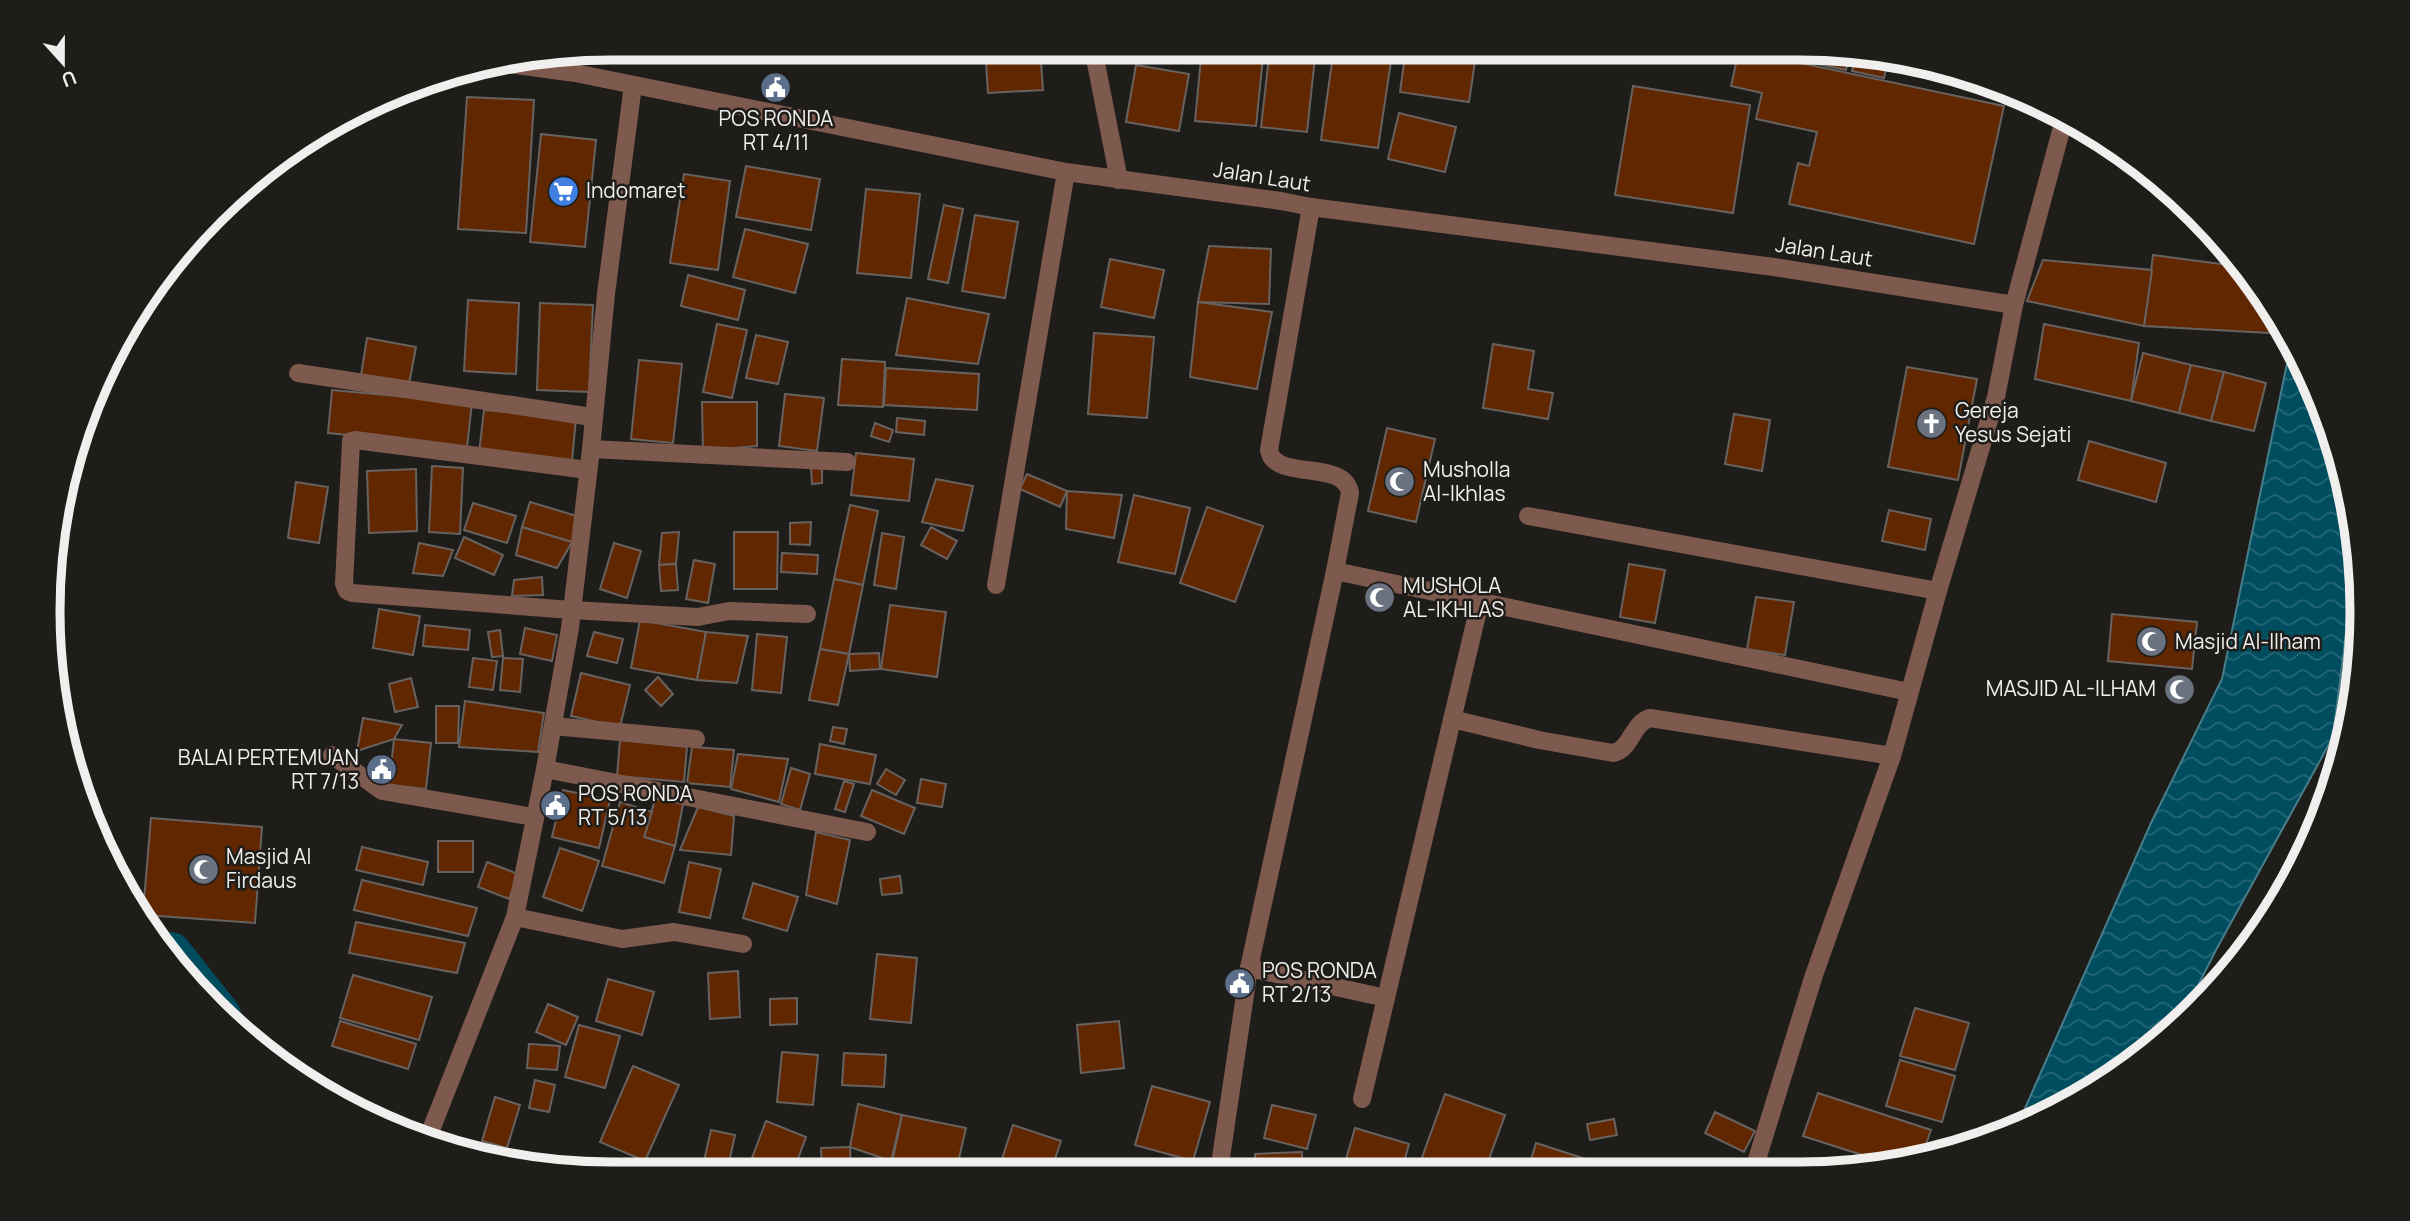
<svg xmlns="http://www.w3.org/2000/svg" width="2410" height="1221" font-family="Manrope,sans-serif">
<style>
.water{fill:url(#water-waves);stroke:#487e8a;stroke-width:2}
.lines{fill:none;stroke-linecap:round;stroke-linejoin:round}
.canal{stroke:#004d5f;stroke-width:40}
.building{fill:#612701;stroke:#676260;stroke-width:2}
.minor{stroke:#7e594d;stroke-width:18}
.labels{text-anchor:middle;stroke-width:5;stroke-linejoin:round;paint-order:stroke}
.poi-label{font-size:21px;fill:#f1efed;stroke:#1f1d1a;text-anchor:start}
.street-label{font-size:21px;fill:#f1efed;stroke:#1f1d1a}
.rim{fill:none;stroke:#f1efed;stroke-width:9}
</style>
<defs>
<pattern id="water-waves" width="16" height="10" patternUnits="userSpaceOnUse" patternTransform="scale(1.75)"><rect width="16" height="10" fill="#004d5f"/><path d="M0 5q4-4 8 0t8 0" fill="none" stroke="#266776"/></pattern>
</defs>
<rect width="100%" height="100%" fill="#1f1d1a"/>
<!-- water -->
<polygon class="water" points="2292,339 2333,429 2358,537 2333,737 2216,950 2179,1023 2142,1058 2015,1131 2151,823 2222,679"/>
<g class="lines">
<!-- canal -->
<polyline class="canal" points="171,952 221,1015"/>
</g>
<!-- building -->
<g class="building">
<polygon points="985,48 1040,48 1043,90 988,93"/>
<polygon points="1202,48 1264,48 1256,126 1195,121"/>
<polygon points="1270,48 1316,48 1307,132 1261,127"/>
<polygon points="1334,48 1393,48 1378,148 1321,140"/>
<polygon points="1406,48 1477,48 1469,102 1400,92"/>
<polygon points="1781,48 1836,48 1850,51 1846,70 1780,56"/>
<polygon points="1739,50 2004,106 1974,244 1789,204 1798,163 1809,166 1817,132 1756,119 1762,93 1731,86"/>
<polygon points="1857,52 1889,57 1884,78 1852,71"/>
<polygon points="1136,65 1189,74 1179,131 1126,122"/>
<polygon points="1633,86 1750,105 1733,213 1615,195"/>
<polygon points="467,97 534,100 526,233 458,229"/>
<polygon points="1399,113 1456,127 1445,172 1388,159"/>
<polygon points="541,134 596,140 585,247 530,242"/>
<polygon points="746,166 820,179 811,230 736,217"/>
<polygon points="684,174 730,181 718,270 670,263"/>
<polygon points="866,189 920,194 911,278 857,273"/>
<polygon points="944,205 963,209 948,283 928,279"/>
<polygon points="975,215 1018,222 1005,298 962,291"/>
<polygon points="745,229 808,244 795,293 733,277"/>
<polygon points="1209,246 1271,249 1269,304 1198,302"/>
<polygon points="2153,255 2243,267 2273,308 2269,333 2144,326"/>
<polygon points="1110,259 1164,270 1154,318 1101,307"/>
<polygon points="2043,260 2152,270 2144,326 2027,301"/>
<polygon points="688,275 745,290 738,320 681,306"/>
<polygon points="907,298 989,314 978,364 896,355"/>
<polygon points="468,300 519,303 516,374 464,371"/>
<polygon points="1198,302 1272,312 1257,389 1190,377"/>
<polygon points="540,303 593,305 589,392 537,390"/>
<polygon points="717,324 747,330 732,398 703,392"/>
<polygon points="2044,324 2139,343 2131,401 2035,379"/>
<polygon points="1094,333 1154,337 1147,418 1088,414"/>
<polygon points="756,335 788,342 778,384 746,378"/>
<polygon points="367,338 416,347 409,384 361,375"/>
<polygon points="1493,344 1534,351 1528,389 1553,393 1548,419 1483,408"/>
<polygon points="2143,353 2191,365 2179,413 2131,401"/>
<polygon points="842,359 885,362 883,407 838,405"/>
<polygon points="639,360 682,364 673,443 631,439"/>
<polygon points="2191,365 2224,372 2211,421 2179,413"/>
<polygon points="1907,367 1977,379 1958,480 1888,467"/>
<polygon points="886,368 979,374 977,410 884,405"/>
<polygon points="2224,372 2266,383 2254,431 2211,421"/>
<polygon points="332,390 472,403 467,447 328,433"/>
<polygon points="785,394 824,398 817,451 779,446"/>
<polygon points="702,402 757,402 757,446 703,451"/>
<polygon points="484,410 576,418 572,461 479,453"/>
<polygon points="1734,414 1770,420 1762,471 1725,464"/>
<polygon points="897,418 925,421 924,435 896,432"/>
<polygon points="875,423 893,430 889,442 871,436"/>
<polygon points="1387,428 1435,439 1416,522 1368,511"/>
<polygon points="2089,441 2166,463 2156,502 2078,480"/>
<polygon points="856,453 914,459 909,501 851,495"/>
<polygon points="432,466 463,468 460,534 429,532"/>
<polygon points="822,466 822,483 812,484 811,467"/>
<polygon points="416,469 417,531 369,533 367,471"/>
<polygon points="1027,474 1067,491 1060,507 1020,489"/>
<polygon points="936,479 973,486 963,531 922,522"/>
<polygon points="296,482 328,487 319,543 288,538"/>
<polygon points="1067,491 1122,495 1114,538 1066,529"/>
<polygon points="1134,495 1190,508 1175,574 1118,562"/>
<polygon points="530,502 580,517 572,542 522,527"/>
<polygon points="473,503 516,516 507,543 464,530"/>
<polygon points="850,505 878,511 863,585 834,579"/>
<polygon points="1207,507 1263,526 1235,602 1180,583"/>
<polygon points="1889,510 1931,519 1925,550 1882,541"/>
<polygon points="811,522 810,545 790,544 790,523"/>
<polygon points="522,527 572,542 557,568 516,555"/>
<polygon points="931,527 957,541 947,559 921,545"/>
<polygon points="679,532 676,564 659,565 662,533"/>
<polygon points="734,532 778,532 777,589 734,589"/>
<polygon points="882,533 904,537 896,589 874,585"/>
<polygon points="464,537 503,555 494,575 455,558"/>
<polygon points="419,543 453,550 443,576 413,573"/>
<polygon points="614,543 641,551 627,598 600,589"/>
<polygon points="782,553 818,555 817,574 781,572"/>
<polygon points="694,560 715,564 708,603 686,599"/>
<polygon points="676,564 678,590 661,591 659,565"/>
<polygon points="1629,564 1665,570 1655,623 1620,617"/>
<polygon points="542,577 543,595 512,596 514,580"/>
<polygon points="834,579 863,585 849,654 820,649"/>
<polygon points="1756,597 1794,602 1785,655 1747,649"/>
<polygon points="890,605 946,612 937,677 881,669"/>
<polygon points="379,609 420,616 413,655 373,648"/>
<polygon points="2112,614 2197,622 2192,669 2108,661"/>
<polygon points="640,620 706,632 697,680 631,668"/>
<polygon points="425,625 470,630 468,650 423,646"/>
<polygon points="525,628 557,635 552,661 520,654"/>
<polygon points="500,630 503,656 492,657 488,632"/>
<polygon points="594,632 623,639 617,663 587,656"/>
<polygon points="706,632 748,636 737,683 697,680"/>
<polygon points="757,634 787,637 781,693 752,690"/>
<polygon points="820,649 849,654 838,705 809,700"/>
<polygon points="879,653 880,669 850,671 849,654"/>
<polygon points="473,658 497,661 493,690 469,687"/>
<polygon points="503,658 523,659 520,692 500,690"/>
<polygon points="581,673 630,685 620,727 571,716"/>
<polygon points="658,677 673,694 661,706 645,690"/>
<polygon points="411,678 418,707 395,712 389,684"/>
<polygon points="465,701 544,713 538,752 459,747"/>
<polygon points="436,706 459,706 458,743 436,743"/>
<polygon points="363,718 402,725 394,739 357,751"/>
<polygon points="833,727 847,729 844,744 830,741"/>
<polygon points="394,739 431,743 426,789 389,785"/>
<polygon points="620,740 687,747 684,782 617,776"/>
<polygon points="820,744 876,755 870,784 815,774"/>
<polygon points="692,747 734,750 730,787 687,783"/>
<polygon points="738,754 788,759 779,802 731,789"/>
<polygon points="791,768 810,774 800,810 781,804"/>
<polygon points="886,769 905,780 896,795 877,784"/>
<polygon points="921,779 946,784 942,807 917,803"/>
<polygon points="844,781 854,784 845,812 835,809"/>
<polygon points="563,790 610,800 599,848 552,837"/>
<polygon points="872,790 915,808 904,834 861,816"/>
<polygon points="657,793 684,799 675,846 644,837"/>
<polygon points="620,802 652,812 644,837 675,846 664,883 602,866"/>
<polygon points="698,807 734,816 731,855 680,850"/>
<polygon points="151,818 262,827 255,923 145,915 143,912"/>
<polygon points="816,832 850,840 837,904 806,895"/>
<rect x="438" y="841" width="35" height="31"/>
<polygon points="362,847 428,862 423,885 356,870"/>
<polygon points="560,848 599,861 582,911 543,897"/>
<polygon points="487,862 518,874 509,899 478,887"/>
<polygon points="689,862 721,869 710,918 679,912"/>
<polygon points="900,876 902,893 882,895 880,879"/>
<polygon points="362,880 477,908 468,936 354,910"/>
<polygon points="753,883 798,897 787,931 743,918"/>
<polygon points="356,922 465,943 457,973 349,953"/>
<polygon points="877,954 917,958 911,1023 870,1019"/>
<polygon points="738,971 740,1017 710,1019 708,973"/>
<polygon points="353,975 432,997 419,1040 340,1018"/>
<polygon points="608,979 654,992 642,1035 596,1021"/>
<polygon points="797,998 797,1024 770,1025 770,999"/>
<polygon points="548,1004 578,1017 566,1045 536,1032"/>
<polygon points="1915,1008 1969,1023 1955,1070 1900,1056"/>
<polygon points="340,1021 416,1044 408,1069 332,1046"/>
<polygon points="1119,1021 1124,1068 1081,1073 1077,1025"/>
<polygon points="579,1025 620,1036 605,1088 565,1077"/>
<polygon points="529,1044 560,1046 557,1070 527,1068"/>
<polygon points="782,1052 818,1055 813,1105 777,1102"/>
<polygon points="844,1053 886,1055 884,1087 842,1085"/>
<polygon points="1900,1060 1955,1076 1942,1122 1886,1106"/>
<polygon points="633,1066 679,1085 645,1161 600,1142"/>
<polygon points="535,1080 555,1085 549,1112 529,1108"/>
<polygon points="1152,1086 1210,1102 1193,1161 1135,1145"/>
<polygon points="1818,1093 1931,1130 1922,1156 1890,1164 1803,1136"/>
<polygon points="1445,1094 1505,1115 1485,1170 1440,1170 1420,1163"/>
<polygon points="495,1097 520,1105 507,1148 482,1141"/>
<polygon points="858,1104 902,1115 891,1161 850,1147"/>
<polygon points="1272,1105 1316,1115 1307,1149 1264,1138"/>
<polygon points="1715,1112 1755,1131 1744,1152 1705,1133"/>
<polygon points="902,1115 966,1128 956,1171 890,1172"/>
<polygon points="1614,1119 1617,1135 1590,1140 1587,1124"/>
<polygon points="766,1121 806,1137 793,1172 747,1171"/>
<polygon points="1013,1125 1061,1141 1051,1171 998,1171"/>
<polygon points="1355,1128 1409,1144 1402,1170 1385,1170 1346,1159"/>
<polygon points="711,1130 735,1135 728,1167 704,1161"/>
<polygon points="1536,1143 1620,1170 1528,1170"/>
<polygon points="850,1147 851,1172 822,1172 821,1148"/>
<polygon points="1302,1152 1302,1170 1255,1171 1255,1154"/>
<polygon points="1812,1159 1850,1169 1809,1169"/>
</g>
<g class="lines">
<!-- minor -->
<g class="minor">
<polyline points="1093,48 1119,180"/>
<polyline points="509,64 575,73 1066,172 1281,201 1311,207 1774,267 2014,305"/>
<polyline points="298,373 592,417"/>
<polyline points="591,449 847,462"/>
<polyline points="588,470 355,440 351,441 344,584 347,591 352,593 571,610 698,617 729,611 807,614"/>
<polyline points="1528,516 1938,591"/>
<polyline points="1335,571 1909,692"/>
<polyline points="996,585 1066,172"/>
<path d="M 1452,719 L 1539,740 L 1613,753 C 1631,750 1632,723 1650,718 L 1892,756"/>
<polyline points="553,726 696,739"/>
<polyline points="332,755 382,791 534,817"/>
<polyline points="545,769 867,832"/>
<polyline points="515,917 622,939 674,932 743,944"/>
<polyline points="1249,968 1386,998"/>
<polyline points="1362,1099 1480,602"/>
<polyline points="427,1140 515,917 545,769 570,628 591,449 606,294 633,85"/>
<polyline points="456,1151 486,1158"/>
<polyline points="490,1159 604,1172"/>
<polyline points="1754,1169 1814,975 1892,756 1938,591 1996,397 2014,305 2065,116"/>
<path d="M 1219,1171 L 1249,968 L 1335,571 L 1350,493 C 1345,458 1274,482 1269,450 L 1311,207"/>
</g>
</g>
<!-- icons -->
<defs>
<symbol id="civic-disc" viewBox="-11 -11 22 22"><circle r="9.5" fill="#5c6f8a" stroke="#1f1d1a"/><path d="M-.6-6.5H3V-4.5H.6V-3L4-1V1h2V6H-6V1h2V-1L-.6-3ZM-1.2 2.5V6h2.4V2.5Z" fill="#fff"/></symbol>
<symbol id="supermarket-disc" viewBox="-11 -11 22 22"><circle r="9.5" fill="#3f7fe0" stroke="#1f1d1a"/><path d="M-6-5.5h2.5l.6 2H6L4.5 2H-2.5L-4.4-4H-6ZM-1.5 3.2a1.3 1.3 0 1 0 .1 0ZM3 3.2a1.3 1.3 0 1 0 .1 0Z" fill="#fff"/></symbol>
<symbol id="church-disc" viewBox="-11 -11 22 22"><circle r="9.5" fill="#6b7280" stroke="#1f1d1a"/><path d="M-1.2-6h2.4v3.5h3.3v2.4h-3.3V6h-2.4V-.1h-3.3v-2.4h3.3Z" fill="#fff"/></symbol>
<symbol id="mosque-disc" viewBox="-11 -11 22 22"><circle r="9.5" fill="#6b7280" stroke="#1f1d1a"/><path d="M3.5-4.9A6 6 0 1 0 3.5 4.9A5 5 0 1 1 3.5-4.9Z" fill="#fff"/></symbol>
</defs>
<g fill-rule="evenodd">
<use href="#civic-disc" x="758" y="70" width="35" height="35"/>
<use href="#supermarket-disc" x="546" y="174" width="35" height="35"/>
<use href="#church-disc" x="1914" y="406" width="35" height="35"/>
<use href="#mosque-disc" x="1382" y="464" width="35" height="35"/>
<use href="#mosque-disc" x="1362" y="580" width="35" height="35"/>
<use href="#mosque-disc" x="2134" y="624" width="35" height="35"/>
<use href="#mosque-disc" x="2162" y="672" width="35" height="35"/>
<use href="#civic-disc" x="364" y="752" width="35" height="35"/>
<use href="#civic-disc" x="538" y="788" width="35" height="35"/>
<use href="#mosque-disc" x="186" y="852" width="35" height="35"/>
<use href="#civic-disc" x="1222" y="966" width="35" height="35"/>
</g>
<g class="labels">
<!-- poi labels -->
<g class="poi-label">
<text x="776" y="126" text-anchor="middle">POS RONDA<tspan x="776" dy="24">RT 4/11</tspan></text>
<text x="586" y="198">Indomaret</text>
<text x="1955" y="418">Gereja<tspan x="1955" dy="24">Yesus Sejati</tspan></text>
<text x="1423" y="477">Musholla<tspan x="1423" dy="24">Al-Ikhlas</tspan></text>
<text x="1403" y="593">MUSHOLA<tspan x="1403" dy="24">AL-IKHLAS</tspan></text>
<text x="2175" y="649">Masjid Al-Ilham</text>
<text x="2156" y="696" text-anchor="end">MASJID AL-ILHAM</text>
<text x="359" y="765" text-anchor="end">BALAI PERTEMUAN<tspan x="359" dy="24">RT 7/13</tspan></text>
<text x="578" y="801">POS RONDA<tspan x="578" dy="24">RT 5/13</tspan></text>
<text x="226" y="864">Masjid Al<tspan x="226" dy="24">Firdaus</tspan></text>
<text x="1262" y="978">POS RONDA<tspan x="1262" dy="24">RT 2/13</tspan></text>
</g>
<!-- street labels -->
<g class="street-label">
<text transform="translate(1262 177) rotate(9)" y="7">Jalan Laut</text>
<text transform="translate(1824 252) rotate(9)" y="7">Jalan Laut</text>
</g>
</g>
<!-- crop -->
<path d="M0 0H2410V1221H0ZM611 60H1799A551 551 0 0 1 2350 611V611A551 551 0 0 1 1799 1162H611A551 551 0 0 1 60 611V611A551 551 0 0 1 611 60Z" fill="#1f1d1a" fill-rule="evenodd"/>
<path class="rim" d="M611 60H1799A551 551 0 0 1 2350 611V611A551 551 0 0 1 1799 1162H611A551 551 0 0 1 60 611V611A551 551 0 0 1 611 60Z"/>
<!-- north arrow -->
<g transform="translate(63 63) rotate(159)" stroke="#1f1d1a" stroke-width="5" paint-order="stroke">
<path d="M0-5L12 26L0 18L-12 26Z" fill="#f1efed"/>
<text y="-10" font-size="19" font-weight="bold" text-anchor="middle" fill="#f1efed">U</text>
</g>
</svg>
